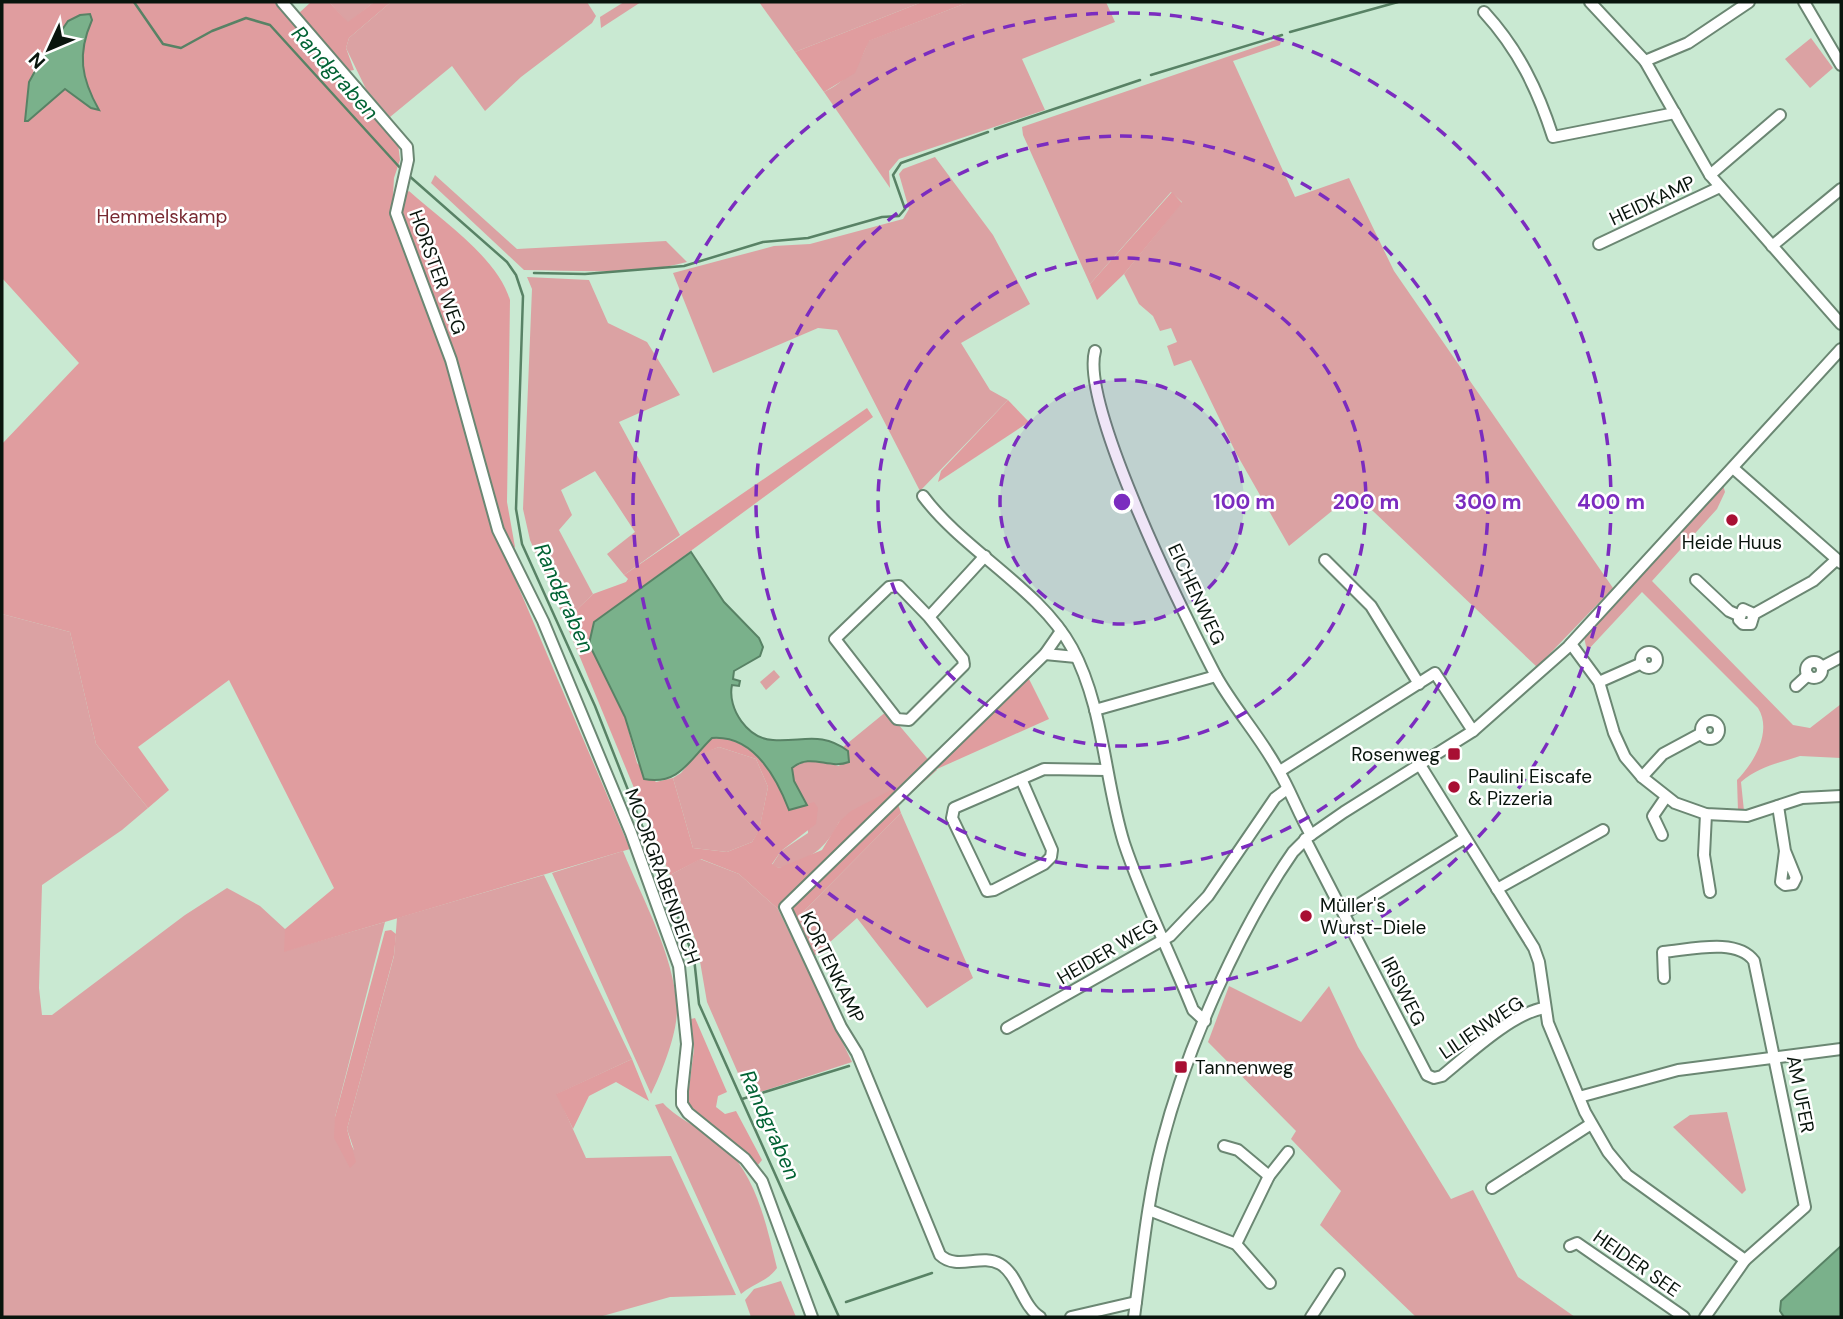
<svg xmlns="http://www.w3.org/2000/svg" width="1843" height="1319" font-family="'DM Sans',sans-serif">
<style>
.green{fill:#dba2a3}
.forest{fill:#e09d9f;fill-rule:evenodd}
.water{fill:#7ab18b;stroke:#588265;stroke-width:2}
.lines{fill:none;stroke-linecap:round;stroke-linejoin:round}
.stream{stroke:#588265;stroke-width:2.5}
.minor-casing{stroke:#6b8773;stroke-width:14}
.minor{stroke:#fff;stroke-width:10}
.ring{fill:none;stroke:#7b2cbf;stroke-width:3.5;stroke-dasharray:12 9}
.poi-dot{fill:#a80f33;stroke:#fff;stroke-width:2.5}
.labels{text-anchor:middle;stroke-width:5;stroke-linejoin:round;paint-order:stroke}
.street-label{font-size:19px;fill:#09150d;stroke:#fff}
.park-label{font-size:19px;fill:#782931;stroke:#fff}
.poi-label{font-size:19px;fill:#09150d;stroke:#fff;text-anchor:start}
.water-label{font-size:21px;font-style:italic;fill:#026334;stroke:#fff}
.centre{fill:#7b2cbf;stroke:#fff;stroke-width:3.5}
.ring-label{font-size:21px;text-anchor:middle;font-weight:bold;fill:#7b2cbf;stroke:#fff;stroke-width:5;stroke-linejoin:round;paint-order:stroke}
</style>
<rect width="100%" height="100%" fill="#c9e9d2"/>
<!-- green -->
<g class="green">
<polygon points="329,2 374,2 348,23"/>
<polygon points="391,2 587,2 596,16 592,23 521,77 485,111 452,66 390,117 366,89 346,48 349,38"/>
<polygon points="624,2 641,2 601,28 600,17"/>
<polygon points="759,2 922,2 795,52"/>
<path d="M 969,2 L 1106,2 L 1115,22 L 1022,59 L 1045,110 L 899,159 L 889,171 L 890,188 L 824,92 C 845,82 861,65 868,41 Z"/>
<polygon points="1282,38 1280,45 1233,61 1295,197 1349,178 1394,271 1613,588 1537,667 1354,493 1289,546 1236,453 1191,360 1174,366 1167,346 1177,342 1171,328 1160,331 1153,316 1139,304 1124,274 1182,202 1171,192 1090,284 1023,135 1022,127"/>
<polygon points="1811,38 1833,68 1810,88 1785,59"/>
<polygon points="935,157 993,235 1030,304 961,343 990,390 1008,400 920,491 837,330 818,328 713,373 673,273 774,246 810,244 903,219 909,209 899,174 903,169"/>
<path d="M 435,175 L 517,249 L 666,241 L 687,262 C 635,276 577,270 524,270 L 431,183 Z"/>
<polygon points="527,277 589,280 608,323 647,342 680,395 619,422 680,535 624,575 607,554 635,532 595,471 561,490 572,515 559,530 593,594 565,621 530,540 523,509 532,289"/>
<path d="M 1723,485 L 1725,492 L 1717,509 L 1652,581 L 1793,725 L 1810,728 L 1841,704 L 1841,758 L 1800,756 C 1780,763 1759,766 1741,782 L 1744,811 L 1738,811 L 1737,780 C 1753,764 1773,732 1758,708 L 1642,592 L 1587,651 L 1584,637 Z"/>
<polygon points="2,614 70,632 96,744 148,808 122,830 42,885 39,988 42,1015 52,1015 185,915 227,888 260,906 285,929 285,951 385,922 335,1117 354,1150 347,1129 394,956 397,918 544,875 632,1059 557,1094 586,1158 671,1156 736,1295 670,1297 599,1317 2,1317"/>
<polygon points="774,670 780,677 766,690 760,682"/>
<path d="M 887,711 L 937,770 L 898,805 L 839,822 C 826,849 808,861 779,868 L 772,865 L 781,851 L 808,833 L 807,805 L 794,781 L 792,768 L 810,759 L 839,766 L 848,751 L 843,747 Z"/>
<polygon points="719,747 756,759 768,787 759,831 752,842 727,852 693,848 673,778 681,773 700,750 701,753"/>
<polygon points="901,813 973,978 927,1008 857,918 811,959 797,918"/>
<path d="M 623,851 C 643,900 673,953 677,1007 C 678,1032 662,1072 651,1094 L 552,873 Z"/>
<polygon points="700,859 739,874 778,909 852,1062 748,1096 707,1002 697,944 670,875"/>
<polygon points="1229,986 1301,1022 1329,986 1358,1047 1451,1199 1473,1190 1518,1277 1575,1317 1416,1317 1320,1225 1341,1191 1291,1139 1296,1131 1208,1042"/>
<path d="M 663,1103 C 680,1122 706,1129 724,1146 C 758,1179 766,1225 777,1268 C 768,1281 753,1284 741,1294 L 655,1105 Z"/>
<polygon points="1727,1112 1746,1190 1742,1194 1673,1127 1690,1115"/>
<polygon points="781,1281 796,1317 751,1317 745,1300 754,1289"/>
</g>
<!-- forest -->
<g class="forest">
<path d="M 2,2 L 274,2 L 398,143 L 400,160 L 394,178 L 392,214 L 447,361 L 504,553 L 630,849 L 284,952 L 285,929 L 334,888 L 229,680 L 138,747 L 169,790 L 148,808 L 96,744 L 70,632 L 2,614 L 2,444 L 79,363 L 2,278 ZM 92,20 C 77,53 81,77 98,109 L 91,108 L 65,89 L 25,120 C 28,90 34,53 61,34 C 69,28 82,24 92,20 Z"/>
<polygon points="311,2 329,2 348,22 374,2 391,2 349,38 346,48 354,70 348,71 299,13"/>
<polygon points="922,2 969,2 869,41 855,73 824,92 795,52"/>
<path d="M 409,191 C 442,221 497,257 510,300 L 507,502 L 515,547 L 511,550 C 492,508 486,464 474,421 C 454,350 425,282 399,213 L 402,196 Z"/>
<polygon points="1172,192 1182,203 1124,274 1097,300 1090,284"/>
<polygon points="1008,400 1029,422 938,482 941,471"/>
<path d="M 867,408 L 873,417 L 594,622 L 589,644 L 625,717 L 637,763 L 656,782 L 673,778 L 693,848 L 727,852 L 752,842 L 759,830 L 768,787 L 756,759 L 719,747 L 701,754 L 700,750 L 712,738 C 753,736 776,776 789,810 L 814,802 L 818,808 L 816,824 L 781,851 L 772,864 L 779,868 L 822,850 L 839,822 L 851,811 L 893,789 L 901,813 L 797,918 L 778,909 L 739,874 L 701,859 L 670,875 L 565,621 L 593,594 L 626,582 L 628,579 L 624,575 Z"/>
<polygon points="1028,677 1049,719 937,769 933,765"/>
<polygon points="391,930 396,934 394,955 347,1129 356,1162 350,1168 334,1138 335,1117 385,931"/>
<polygon points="695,1018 727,1092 718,1096 716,1107 725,1114 736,1111 762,1160 758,1165 687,1103 694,1049 691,1019"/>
<polygon points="632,1059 649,1101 616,1082 589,1096 573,1129 556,1094"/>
</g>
<!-- water -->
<g class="water">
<path d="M 90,14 L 92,20 C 77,54 81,78 99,110 L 91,108 L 65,89 L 28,121 L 25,121 L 29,82 L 40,62 L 68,21 L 80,15 Z"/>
<path d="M 691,552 L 724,602 L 759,638 L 763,647 L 760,656 L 734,671 L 733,679 L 740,681 L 739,686 L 732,685 C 727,709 748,739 773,740 C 803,742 821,731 848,751 L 849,762 C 828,770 811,752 792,768 L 794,781 L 807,805 L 789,810 C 776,776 753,735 712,738 C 690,759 679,786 644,779 L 625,717 L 589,644 L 594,622 Z"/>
<polygon points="1841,1246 1841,1317 1784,1317 1780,1311 1781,1301"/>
</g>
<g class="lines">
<!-- stream -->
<g class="stream">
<polyline points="134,2 163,44 181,48 212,31 246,18 270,25 402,170"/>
<polyline points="1290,32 1398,2"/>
<polyline points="1151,75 1282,35"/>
<polyline points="995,129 1140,80"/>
<polyline points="407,174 507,262 516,275 523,296 516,509 522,544 595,706 694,958 699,1004 839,1317"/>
<polyline points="534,273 585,274 684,266 763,242 808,238 882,217 899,216 905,209 893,175 901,163 988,132"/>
<polyline points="742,1099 849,1066"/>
<polyline points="846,1302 932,1273"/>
</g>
<defs>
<g id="minor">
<polyline points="282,2 407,147 408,160 396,213 451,360 498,530 543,621 631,833 679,966 687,1044 682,1091 682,1104 688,1113 745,1159 762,1181 812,1317"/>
<polyline points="1590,2 1645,61 1710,175 1841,324"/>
<polyline points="1804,2 1841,65"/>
<path d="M 1484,12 C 1518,49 1538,90 1553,137 L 1675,113"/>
<polyline points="1645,61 1688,43 1749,2"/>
<polyline points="1710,175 1780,115"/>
<polyline points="1599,244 1720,187"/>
<polyline points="1772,246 1841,189"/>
<path d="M 1095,351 C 1080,406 1186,618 1215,674 C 1233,707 1259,735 1277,768 C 1290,789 1298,813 1311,835"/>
<polyline points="1733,468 1841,563"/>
<path d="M 923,496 C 963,550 1040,589 1072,648 C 1104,707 1104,779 1124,843 C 1143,900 1171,955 1193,1010 L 1205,1021"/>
<polyline points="1325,560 1371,606 1419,684"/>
<polyline points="1696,580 1729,611 1738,615"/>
<polyline points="1754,614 1743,609 1739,620 1743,624 1751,624 1754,614 1813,581 1836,560"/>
<polyline points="929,617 963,659 964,665 909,720 897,719 835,639 889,587 899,586 929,617 985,556"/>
<polyline points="1571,644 1599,682 1614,733 1625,757 1642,777 1675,803 1706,814 1747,816 1802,798 1841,796"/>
<circle cx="1649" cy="660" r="8"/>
<polyline points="1045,654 1076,657"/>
<circle cx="1814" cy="670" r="8"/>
<polyline points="1822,667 1841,657"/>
<polyline points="1599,682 1642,663"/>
<polyline points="1796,686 1808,675"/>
<polyline points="1095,710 1216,676"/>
<circle cx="1710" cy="730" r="9"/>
<polyline points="1420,765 1534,948 1539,962 1548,1023 1585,1112 1608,1152 1627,1175 1745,1260"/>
<polyline points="1280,771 1435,673 1473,731"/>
<polyline points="1642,777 1663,754 1702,733"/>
<polyline points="1022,781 1052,850 1051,857 1044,864 994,890 987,891 952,818 954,808 1044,769 1107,770"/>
<polyline points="1778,806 1785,851 1781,882 1785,885 1793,884 1796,878 1785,851"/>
<polyline points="1706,814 1704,855 1710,892"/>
<polyline points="1662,835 1653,816 1666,797"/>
<path d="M 1305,839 L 1427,1075 L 1434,1078 L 1442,1076 C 1468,1055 1511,1014 1544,1008"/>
<polyline points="1497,889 1603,830"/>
<polyline points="1345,913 1465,838"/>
<path d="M 1664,978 L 1663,952 C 1689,950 1737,937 1754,961 L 1805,1207 L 1745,1260 L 1705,1317"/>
<polyline points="1007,1028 1170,936 1208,896 1275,798 1287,789"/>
<polyline points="1579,1097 1678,1070 1841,1049"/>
<polyline points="1224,1146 1238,1150 1269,1176"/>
<polyline points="1492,1188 1591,1124"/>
<polyline points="1149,1210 1236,1244 1270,1283"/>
<polyline points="1236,1244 1269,1176 1288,1152"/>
<polyline points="1570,1246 1577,1243 1684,1317"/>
<path d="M 1040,1317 C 1022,1306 1018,1274 1000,1264 C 981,1253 957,1271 940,1255 L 857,1053 L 841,1027 L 785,907 L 1045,654 L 1061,631"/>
<polyline points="1071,1317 1136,1302"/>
<path d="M 1134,1317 C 1142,1259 1147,1200 1162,1143 C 1186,1050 1238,931 1293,852 L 1308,837 L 1344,812 L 1473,731 L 1568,647 L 1841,349"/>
<polyline points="1311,1317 1339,1274"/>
</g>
</defs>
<!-- minor casing -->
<use href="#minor" class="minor-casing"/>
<!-- minor -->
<use href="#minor" class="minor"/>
</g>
<!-- distance rings -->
<circle cx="1122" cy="502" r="122" fill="#7b2cbf" fill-opacity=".12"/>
<g class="ring">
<circle cx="1122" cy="502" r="122"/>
<circle cx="1122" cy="502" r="244"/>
<circle cx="1122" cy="502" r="366"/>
<circle cx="1122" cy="502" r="489"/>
</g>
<!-- markers -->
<g class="poi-dot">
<circle cx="1732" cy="520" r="7"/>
<rect x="1447" y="747" width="14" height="14" rx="3.5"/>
<circle cx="1454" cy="787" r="7"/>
<circle cx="1306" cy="916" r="7"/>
<rect x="1174" y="1060" width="14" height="14" rx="3.5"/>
</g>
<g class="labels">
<!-- street labels -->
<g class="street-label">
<text transform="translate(1652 200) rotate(-25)" y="7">HEIDKAMP</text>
<text transform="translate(438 272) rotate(70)" y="7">HORSTER WEG</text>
<text transform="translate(1197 594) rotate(65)" y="7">EICHENWEG</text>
<text transform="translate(663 876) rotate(70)" y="7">MOORGRABENDEICH</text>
<text transform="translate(1107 951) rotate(-30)" y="7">HEIDER WEG</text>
<text transform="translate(833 967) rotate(64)" y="7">KORTENKAMP</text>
<text transform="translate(1404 991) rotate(63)" y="7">IRISWEG</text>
<text transform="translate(1481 1027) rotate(-34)" y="7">LILIENWEG</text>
<text transform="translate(1801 1094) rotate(79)" y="7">AM UFER</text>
<text transform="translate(1637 1263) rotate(35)" y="7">HEIDER SEE</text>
</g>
<!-- park labels -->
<g class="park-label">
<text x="162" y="223">Hemmelskamp</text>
</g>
<!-- poi labels -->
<g class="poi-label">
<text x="1732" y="549" text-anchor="middle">Heide Huus</text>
<text x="1440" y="761" text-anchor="end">Rosenweg</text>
<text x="1468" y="783">Paulini Eiscafe<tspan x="1468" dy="22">&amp; Pizzeria</tspan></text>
<text x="1320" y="912">Müller's<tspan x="1320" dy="22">Wurst-Diele</tspan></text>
<text x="1195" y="1074">Tannenweg</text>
</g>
<!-- water labels -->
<g class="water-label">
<text transform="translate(335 73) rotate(48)" y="7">Randgraben</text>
<text transform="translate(564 598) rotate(66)" y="7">Randgraben</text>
<text transform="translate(770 1125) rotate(66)" y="7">Randgraben</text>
</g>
</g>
<circle cx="1122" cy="502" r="10" class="centre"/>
<g class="ring-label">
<text x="1244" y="509">100 m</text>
<text x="1366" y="509">200 m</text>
<text x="1488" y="509">300 m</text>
<text x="1611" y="509">400 m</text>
</g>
<!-- border -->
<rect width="1843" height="1319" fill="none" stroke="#09150d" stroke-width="7"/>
<!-- north arrow -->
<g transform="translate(49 49) rotate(226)" stroke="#ffffff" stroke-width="5" paint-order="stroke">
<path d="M0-5L12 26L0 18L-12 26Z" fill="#09150d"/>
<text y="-10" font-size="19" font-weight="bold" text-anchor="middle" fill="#09150d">N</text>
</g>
</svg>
